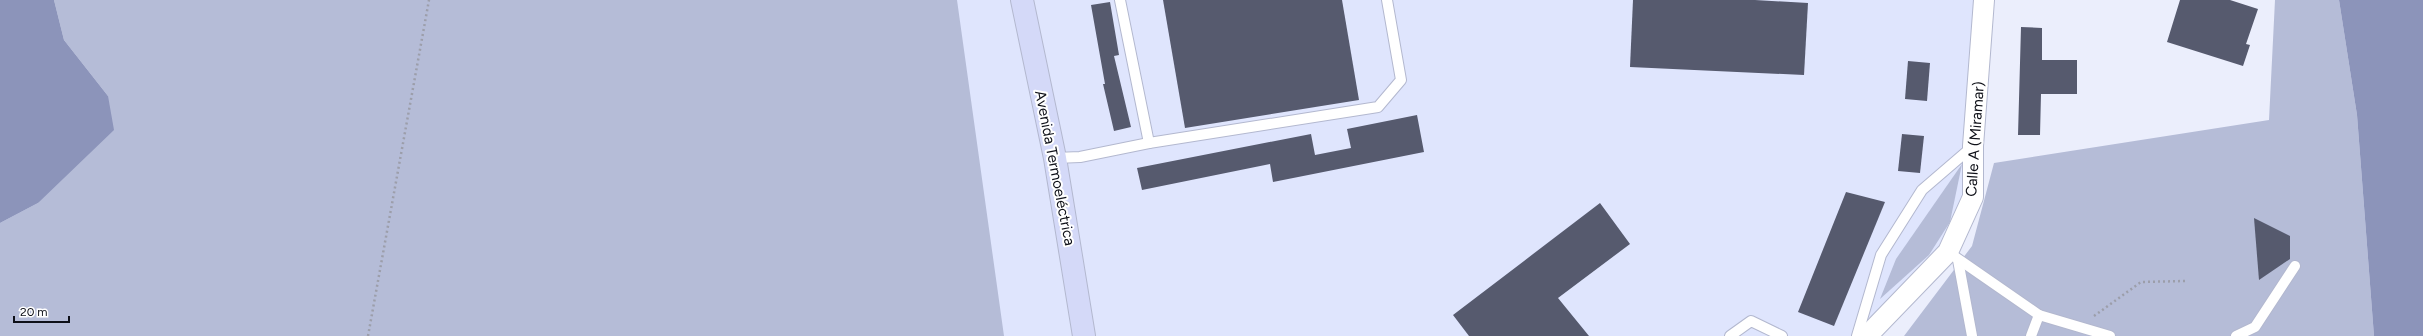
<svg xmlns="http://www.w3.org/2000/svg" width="2423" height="336" font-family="Figtree,sans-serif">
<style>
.built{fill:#dfe5fd}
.green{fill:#b5bcd7}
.water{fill:#8c94ba}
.building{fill:#565a6e}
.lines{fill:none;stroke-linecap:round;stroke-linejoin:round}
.lane-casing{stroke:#b3b8cf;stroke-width:12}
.street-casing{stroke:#b3b8cf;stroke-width:22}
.secondary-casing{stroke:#b3b8cf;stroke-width:24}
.path{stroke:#9c9eaa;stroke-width:2.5;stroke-dasharray:2 3;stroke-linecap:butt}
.lane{stroke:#fff;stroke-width:10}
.street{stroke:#fff;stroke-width:20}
.secondary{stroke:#d4d9f8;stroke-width:22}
.labels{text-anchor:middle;stroke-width:4;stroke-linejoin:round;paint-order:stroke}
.street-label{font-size:15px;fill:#0e1018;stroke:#fff}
</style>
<rect width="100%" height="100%" fill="#ebeefc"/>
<!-- built -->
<polygon class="built" points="354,0 1984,0 1973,197 1949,251 1867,336 0,336 0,223 38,203 114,130"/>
<!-- green -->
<g class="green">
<polygon points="54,0 957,0 1004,336 0,336 0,223 38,203 108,96 64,40"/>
<polygon points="2275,0 2339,0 2357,115 2374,336 1904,336 1972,246 1994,163 2269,120"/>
<polygon points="1962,164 1950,222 1929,255 1880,299 1896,259"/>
</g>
<!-- water -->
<g class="water">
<polygon points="0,0 54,0 64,40 108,96 114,130 38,203 0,223"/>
<polygon points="2339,0 2423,0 2423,336 2374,336 2357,115"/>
</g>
<!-- building -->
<g class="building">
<polygon points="1163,0 1342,0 1359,100 1185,128"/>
<polygon points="1633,0 1755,0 1808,3 1804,75 1630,67"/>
<polygon points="2180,0 2230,0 2258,9 2246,44 2250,45 2243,66 2167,42"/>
<polygon points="1110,2 1119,55 1114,56 1131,127 1114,131 1103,84 1105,84 1091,5"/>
<polygon points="2021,27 2042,28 2042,60 2077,60 2077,94 2041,94 2040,135 2018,135"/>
<polygon points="1908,61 1930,63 1927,101 1905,99"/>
<polygon points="1417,115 1424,152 1273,182 1270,164 1142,190 1137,168 1311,134 1315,155 1351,148 1347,129"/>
<polygon points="1902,134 1924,136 1920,173 1898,171"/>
<polygon points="1846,192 1885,202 1834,326 1798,312"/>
<polygon points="1600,203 1630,244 1558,298 1589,336 1469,336 1453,315"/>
<polygon points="2254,218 2290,236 2290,259 2259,280"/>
</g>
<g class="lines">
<defs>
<g id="lane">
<polyline points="1120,0 1149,143"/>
<polyline points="1055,158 1080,157 1149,143 1378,107 1401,80 1387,0"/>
<polyline points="1948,252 2039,315 2110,336"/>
<polyline points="1958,260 1972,336"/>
<polyline points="1730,336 1751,321 1782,336"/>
<polyline points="1857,336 1881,255 1922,190 1972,147"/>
<polyline points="2031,336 2039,315"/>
<polyline points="2236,336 2255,327 2295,266"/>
</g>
<polyline id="street" points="1867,336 1948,252 1973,197 1973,146 1984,0"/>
<polyline id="secondary" points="1022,0 1055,158 1084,336"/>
</defs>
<!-- lane casing -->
<use href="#lane" class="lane-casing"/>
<!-- street casing -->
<use href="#street" class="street-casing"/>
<!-- secondary casing -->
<use href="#secondary" class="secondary-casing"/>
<!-- path -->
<g class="path">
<polyline points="2094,316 2141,282 2185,281"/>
<polyline points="368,336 429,0"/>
</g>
<!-- lane -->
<use href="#lane" class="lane"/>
<!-- street -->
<use href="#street" class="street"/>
<!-- secondary -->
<use href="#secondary" class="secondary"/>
</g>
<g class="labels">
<!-- street labels -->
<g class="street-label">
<text transform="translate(1975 139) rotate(-86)" y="5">Calle A (Miramar)</text>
<text transform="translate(1055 168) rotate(79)" y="5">Avenida Termoeléctrica</text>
</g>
</g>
<!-- scale -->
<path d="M14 316v6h55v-6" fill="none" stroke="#0e1018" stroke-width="2"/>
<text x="20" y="316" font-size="12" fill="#0e1018" stroke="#ffffff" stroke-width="3" paint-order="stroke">20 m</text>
</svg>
